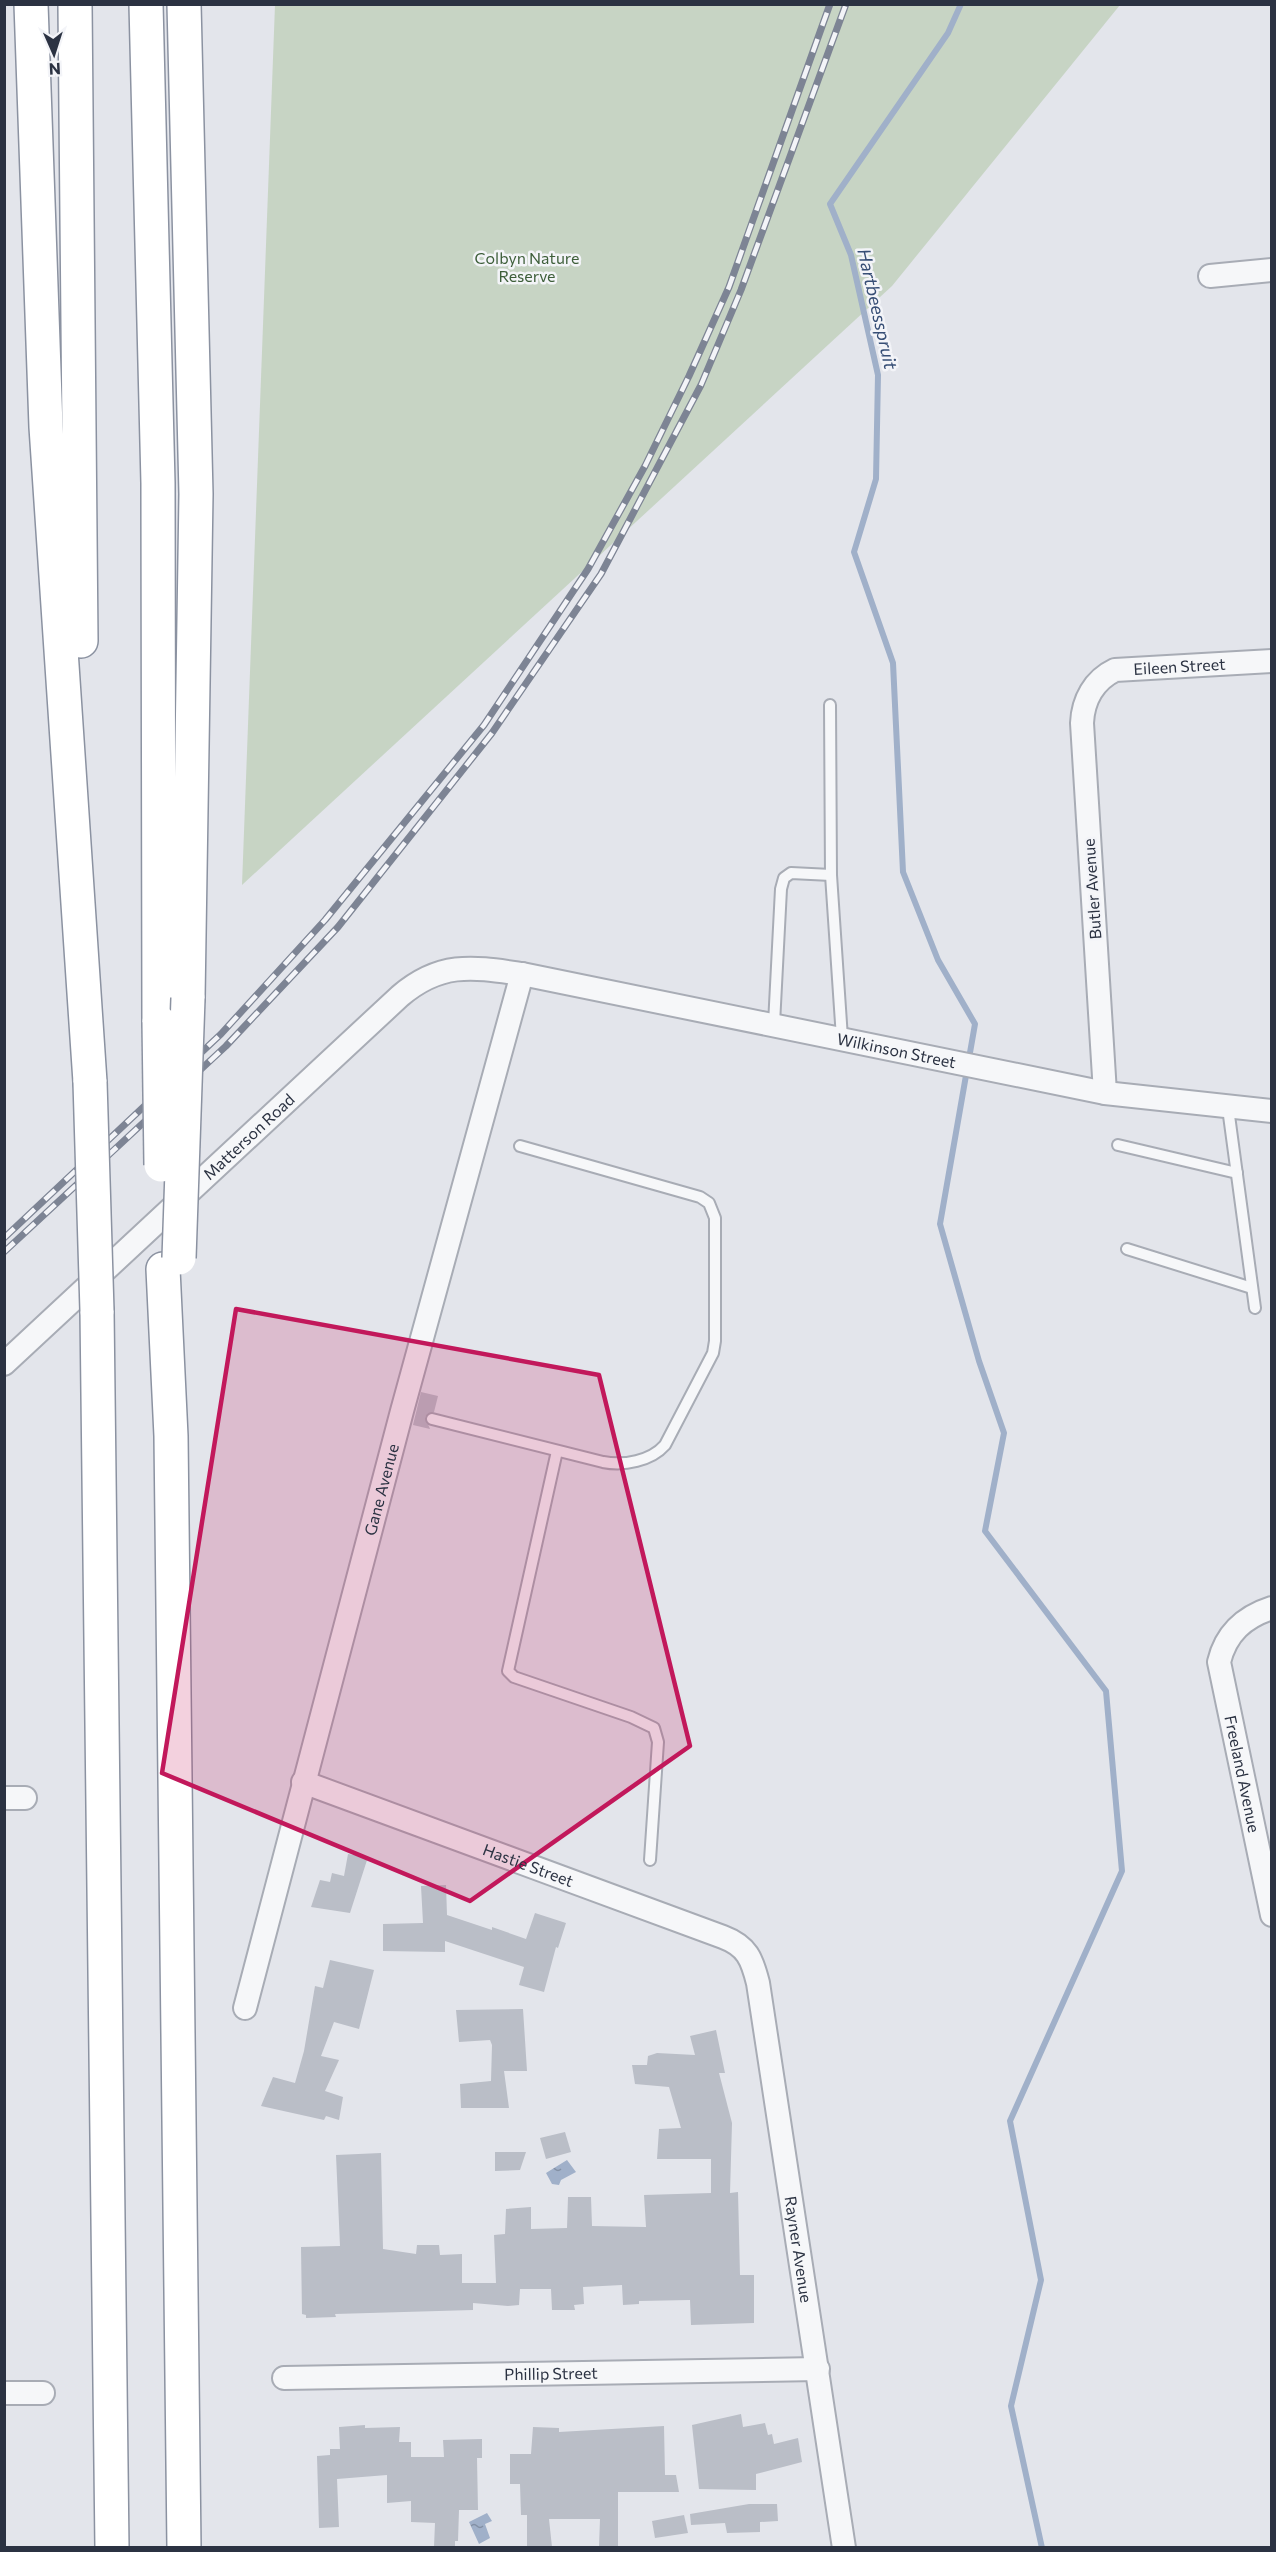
<svg xmlns="http://www.w3.org/2000/svg" width="1276" height="2552" font-family="Commissioner,sans-serif">
<style>
.green{fill:#c7d4c4}
.water{fill:url(#water-ripples)}
.lines{fill:none;stroke-linecap:round;stroke-linejoin:round}
.stream{stroke:#a0b0c9;stroke-width:6}
.building{fill:#babec7}
.service-casing{stroke:#a8acb5;stroke-width:14}
.minor-casing{stroke:#a8acb5;stroke-width:26}
.motorway-casing{stroke:#8b92a1;stroke-width:36}
.service{stroke:#f6f7f9;stroke-width:10}
.minor{stroke:#f6f7f9;stroke-width:22}
.motorway{stroke:#fff;stroke-width:33}
.rail-casing{stroke:#7d8494;stroke-width:7}
.rail{stroke:#f3f4f8;stroke-width:4.5;stroke-dasharray:14;stroke-linecap:butt}
.motorway-bridge-casing{stroke:#8b92a1;stroke-width:36;stroke-linecap:butt}
.motorway-bridge{stroke:#fff;stroke-width:33}
.marked{fill:#c2185b;fill-opacity:0.2;stroke:#c2185b;stroke-width:4.5;stroke-linejoin:round}
.labels{text-anchor:middle;stroke-width:5;stroke-linejoin:round;paint-order:stroke}
.park-label{font-size:16px;fill:#3d5e39;stroke:#f3f4f8}
.street-label{font-size:16px;fill:#2b3242;stroke:#f3f4f8}
.water-label{font-size:18px;font-style:italic;fill:#374e75;stroke:#f3f4f8}
</style>
<defs>
<pattern id="water-ripples" width="26" height="14" patternUnits="userSpaceOnUse" patternTransform="scale(1.5)"><rect width="26" height="14" fill="#a0b0c9"/><path d="M2 4q2-2 4 0t4 0M15 11q2-2 4 0t4 0" fill="none" stroke="#8390a5"/></pattern>
</defs>
<rect width="100%" height="100%" fill="#e3e5eb"/>
<!-- green -->
<polygon class="green" points="275,5 1120,5 892,286 242,885"/>
<!-- water -->
<g class="water">
<polygon points="567,2160 576,2172 561,2180 559,2185 552,2184 546,2173"/>
<polygon points="487,2513 492,2521 485,2524 490,2538 479,2544 469,2522"/>
</g>
<g class="lines">
<!-- stream -->
<polyline class="stream" points="961,4 948,33 830,204 851,255 878,375 876,479 854,552 893,663 903,872 938,960 975,1024 940,1224 979,1361 1004,1433 985,1531 1106,1691 1122,1871 1010,2121 1041,2280 1011,2406 1042,2548"/>
</g>
<!-- building -->
<g class="building">
<polygon points="421,1392 438,1396 434,1412 425,1417 430,1429 413,1425"/>
<polygon points="348,1854 368,1857 350,1913 311,1907 320,1880 330,1882 332,1873 344,1876"/>
<polygon points="446,1885 447,1915 492,1930 492,1927 526,1939 535,1913 566,1923 558,1948 556,1947 544,1992 519,1985 524,1967 445,1941 445,1952 383,1951 383,1924 423,1923 421,1886"/>
<polygon points="330,1960 374,1970 359,2029 334,2022 321,2056 339,2060 325,2091 343,2097 339,2120 326,2116 324,2120 261,2106 273,2077 295,2083 304,2051 315,1986 323,1988"/>
<polygon points="523,2009 527,2071 504,2071 509,2108 461,2108 460,2084 491,2081 492,2045 490,2040 459,2042 456,2010"/>
<polygon points="716,2030 725,2073 719,2073 732,2123 730,2193 738,2192 740,2275 754,2275 754,2323 691,2325 690,2300 639,2301 639,2304 623,2305 622,2285 583,2287 584,2304 574,2305 575,2310 552,2310 551,2289 520,2289 519,2305 508,2306 473,2303 473,2310 335,2314 336,2317 306,2318 306,2315 302,2314 301,2247 340,2246 336,2155 381,2153 383,2249 416,2254 417,2245 439,2245 440,2255 462,2254 462,2283 496,2283 494,2235 505,2234 506,2209 531,2207 531,2229 567,2228 568,2197 591,2197 592,2226 646,2227 644,2195 711,2193 711,2159 657,2159 659,2129 681,2128 669,2087 635,2084 632,2065 647,2065 648,2056 657,2053 695,2055 690,2036"/>
<polygon points="565,2132 571,2152 546,2159 540,2138"/>
<polygon points="495,2152 526,2152 520,2170 495,2171"/>
<polygon points="741,2414 743,2427 765,2423 768,2435 772,2434 774,2444 798,2438 802,2462 756,2474 756,2490 699,2489 692,2425"/>
<polygon points="365,2425 365,2428 400,2427 399,2442 411,2442 411,2457 444,2457 443,2440 482,2439 482,2458 477,2458 478,2510 459,2510 458,2541 455,2541 455,2547 434,2547 435,2523 411,2522 411,2501 387,2503 387,2475 337,2479 339,2527 319,2528 317,2456 330,2455 330,2449 340,2449 339,2427"/>
<polygon points="664,2426 665,2475 676,2475 679,2492 618,2492 618,2547 599,2547 600,2519 549,2519 552,2547 527,2547 527,2515 521,2515 520,2484 510,2484 510,2454 531,2454 533,2427 559,2428 559,2432"/>
<polygon points="749,2504 777,2504 778,2521 760,2522 760,2532 727,2533 725,2523 691,2525 690,2514"/>
<polygon points="684,2515 688,2533 655,2538 652,2521"/>
</g>
<g class="lines">
<defs>
<g id="service">
<polyline points="830,705 831,875 842,1038"/>
<polyline points="774,1024 781,889 784,878 791,873 831,875"/>
<polyline points="1228,1108 1255,1308"/>
<polyline points="1118,1145 1237,1173"/>
<polyline points="1127,1249 1252,1288"/>
<path d="M 432,1419 L 603,1462 C 624,1466 651,1461 665,1445 L 713,1353 L 715,1341 L 715,1218 L 709,1203 L 700,1197 L 520,1146"/>
<polyline points="557,1451 508,1671 514,1677 631,1717 654,1728 658,1742 650,1860"/>
</g>
<g id="minor">
<polyline points="1210,276 1272,270"/>
<path id="s1" d="M 1105,1093 L 1082,723 C 1083,700 1094,680 1115,670 L 1272,661"/>
<path id="s2" d="M 4,1364 L 400,996 C 441,961 473,967 522,974 L 1105,1093 L 1272,1111"/>
<path id="s3" d="M 1272,1608 C 1244,1617 1226,1633 1219,1662 L 1272,1915"/>
<path id="s4" d="M 303,1782 L 723,1937 C 747,1946 752,1959 758,1983 L 844,2548"/>
<polyline points="4,1798 25,1798"/>
<path id="s5" d="M 245,2008 L 402,1411 L 522,974"/>
<path id="s6" d="M 284,2378 L 818,2369"/>
<polyline points="4,2393 43,2393"/>
</g>
<g id="motorway">
<polyline points="31,4 46,427 90,1082"/>
<polyline points="75,4 81,641"/>
<polyline points="146,4 158,483 159,1022"/>
<polyline points="184,4 196,494 188,998"/>
<polyline points="163,1269 171,1436 184,2548"/>
<polyline points="97,1311 112,2548"/>
</g>
</defs>
<!-- service casing -->
<use href="#service" class="service-casing"/>
<!-- minor casing -->
<use href="#minor" class="minor-casing"/>
<!-- motorway casing -->
<use href="#motorway" class="motorway-casing"/>
<!-- service -->
<use href="#service" class="service"/>
<!-- minor -->
<use href="#minor" class="minor"/>
<!-- motorway -->
<use href="#motorway" class="motorway"/>
<defs>
<g id="rail">
<polyline points="4,1238 221,1034 325,920 484,725 588,569 645,466 689,376 729,287 830,4"/>
<polyline points="4,1252 226,1046 338,927 492,733 601,574 701,385 741,290 846,4"/>
</g>
</defs>
<!-- rail casing -->
<use href="#rail" class="rail-casing"/>
<!-- rail -->
<use href="#rail" class="rail"/>
<defs>
<g id="motorway-bridge">
<polyline points="159,1022 161,1165"/>
<polyline points="90,1082 97,1311"/>
<polyline points="179,1258 188,998"/>
</g>
</defs>
<!-- motorway-bridge casing -->
<use href="#motorway-bridge" class="motorway-bridge-casing"/>
<!-- motorway-bridge -->
<use href="#motorway-bridge" class="motorway-bridge"/>
</g>
<!-- marked area -->
<path class="marked" d="M 236,1309 L 599,1375 L 690,1746 L 470,1901 L 162,1773 Z"/>
<g class="labels">
<!-- park labels -->
<g class="park-label">
<text x="527" y="264">Colbyn Nature<tspan x="527" dy="18">Reserve</tspan></text>
</g>
<!-- street labels -->
<g class="street-label">
<text dy="6" stroke="none"><textPath href="#s1" startOffset="501">Eileen Street</textPath></text>
<text transform="translate(1092 889) rotate(-94)" y="6">Butler Avenue</text>
<text dy="6" stroke="none"><textPath href="#s2" startOffset="1052">Wilkinson Street</textPath></text>
<text dy="6" stroke="none"><textPath href="#s2" startOffset="334">Matterson Road</textPath></text>
<text dy="6" stroke="none"><textPath href="#s5" startOffset="536">Gane Avenue</textPath></text>
<text dy="6" stroke="none"><textPath href="#s3" startOffset="194">Freeland Avenue</textPath></text>
<text dy="6" stroke="none"><textPath href="#s4" startOffset="240">Hastie Street</textPath></text>
<text dy="6" stroke="none"><textPath href="#s4" startOffset="778">Rayner Avenue</textPath></text>
<text dy="6" stroke="none"><textPath href="#s6" startOffset="267">Phillip Street</textPath></text>
</g>
<!-- water labels -->
<g class="water-label">
<text transform="translate(877 309) rotate(77)" y="6">Hartbeesspruit</text>
</g>
</g>
<!-- border -->
<rect width="1276" height="2552" fill="none" stroke="#2b3242" stroke-width="12"/>
<!-- north arrow -->
<g transform="translate(54 54) rotate(177)" stroke="#f3f4f8" stroke-width="4.5" paint-order="stroke">
<path d="M0-4.5L10 22L0 15L-10 22Z" fill="#2b3242"/>
<text y="-9" font-size="16" font-weight="bold" text-anchor="middle" fill="#2b3242">N</text>
</g>
</svg>
